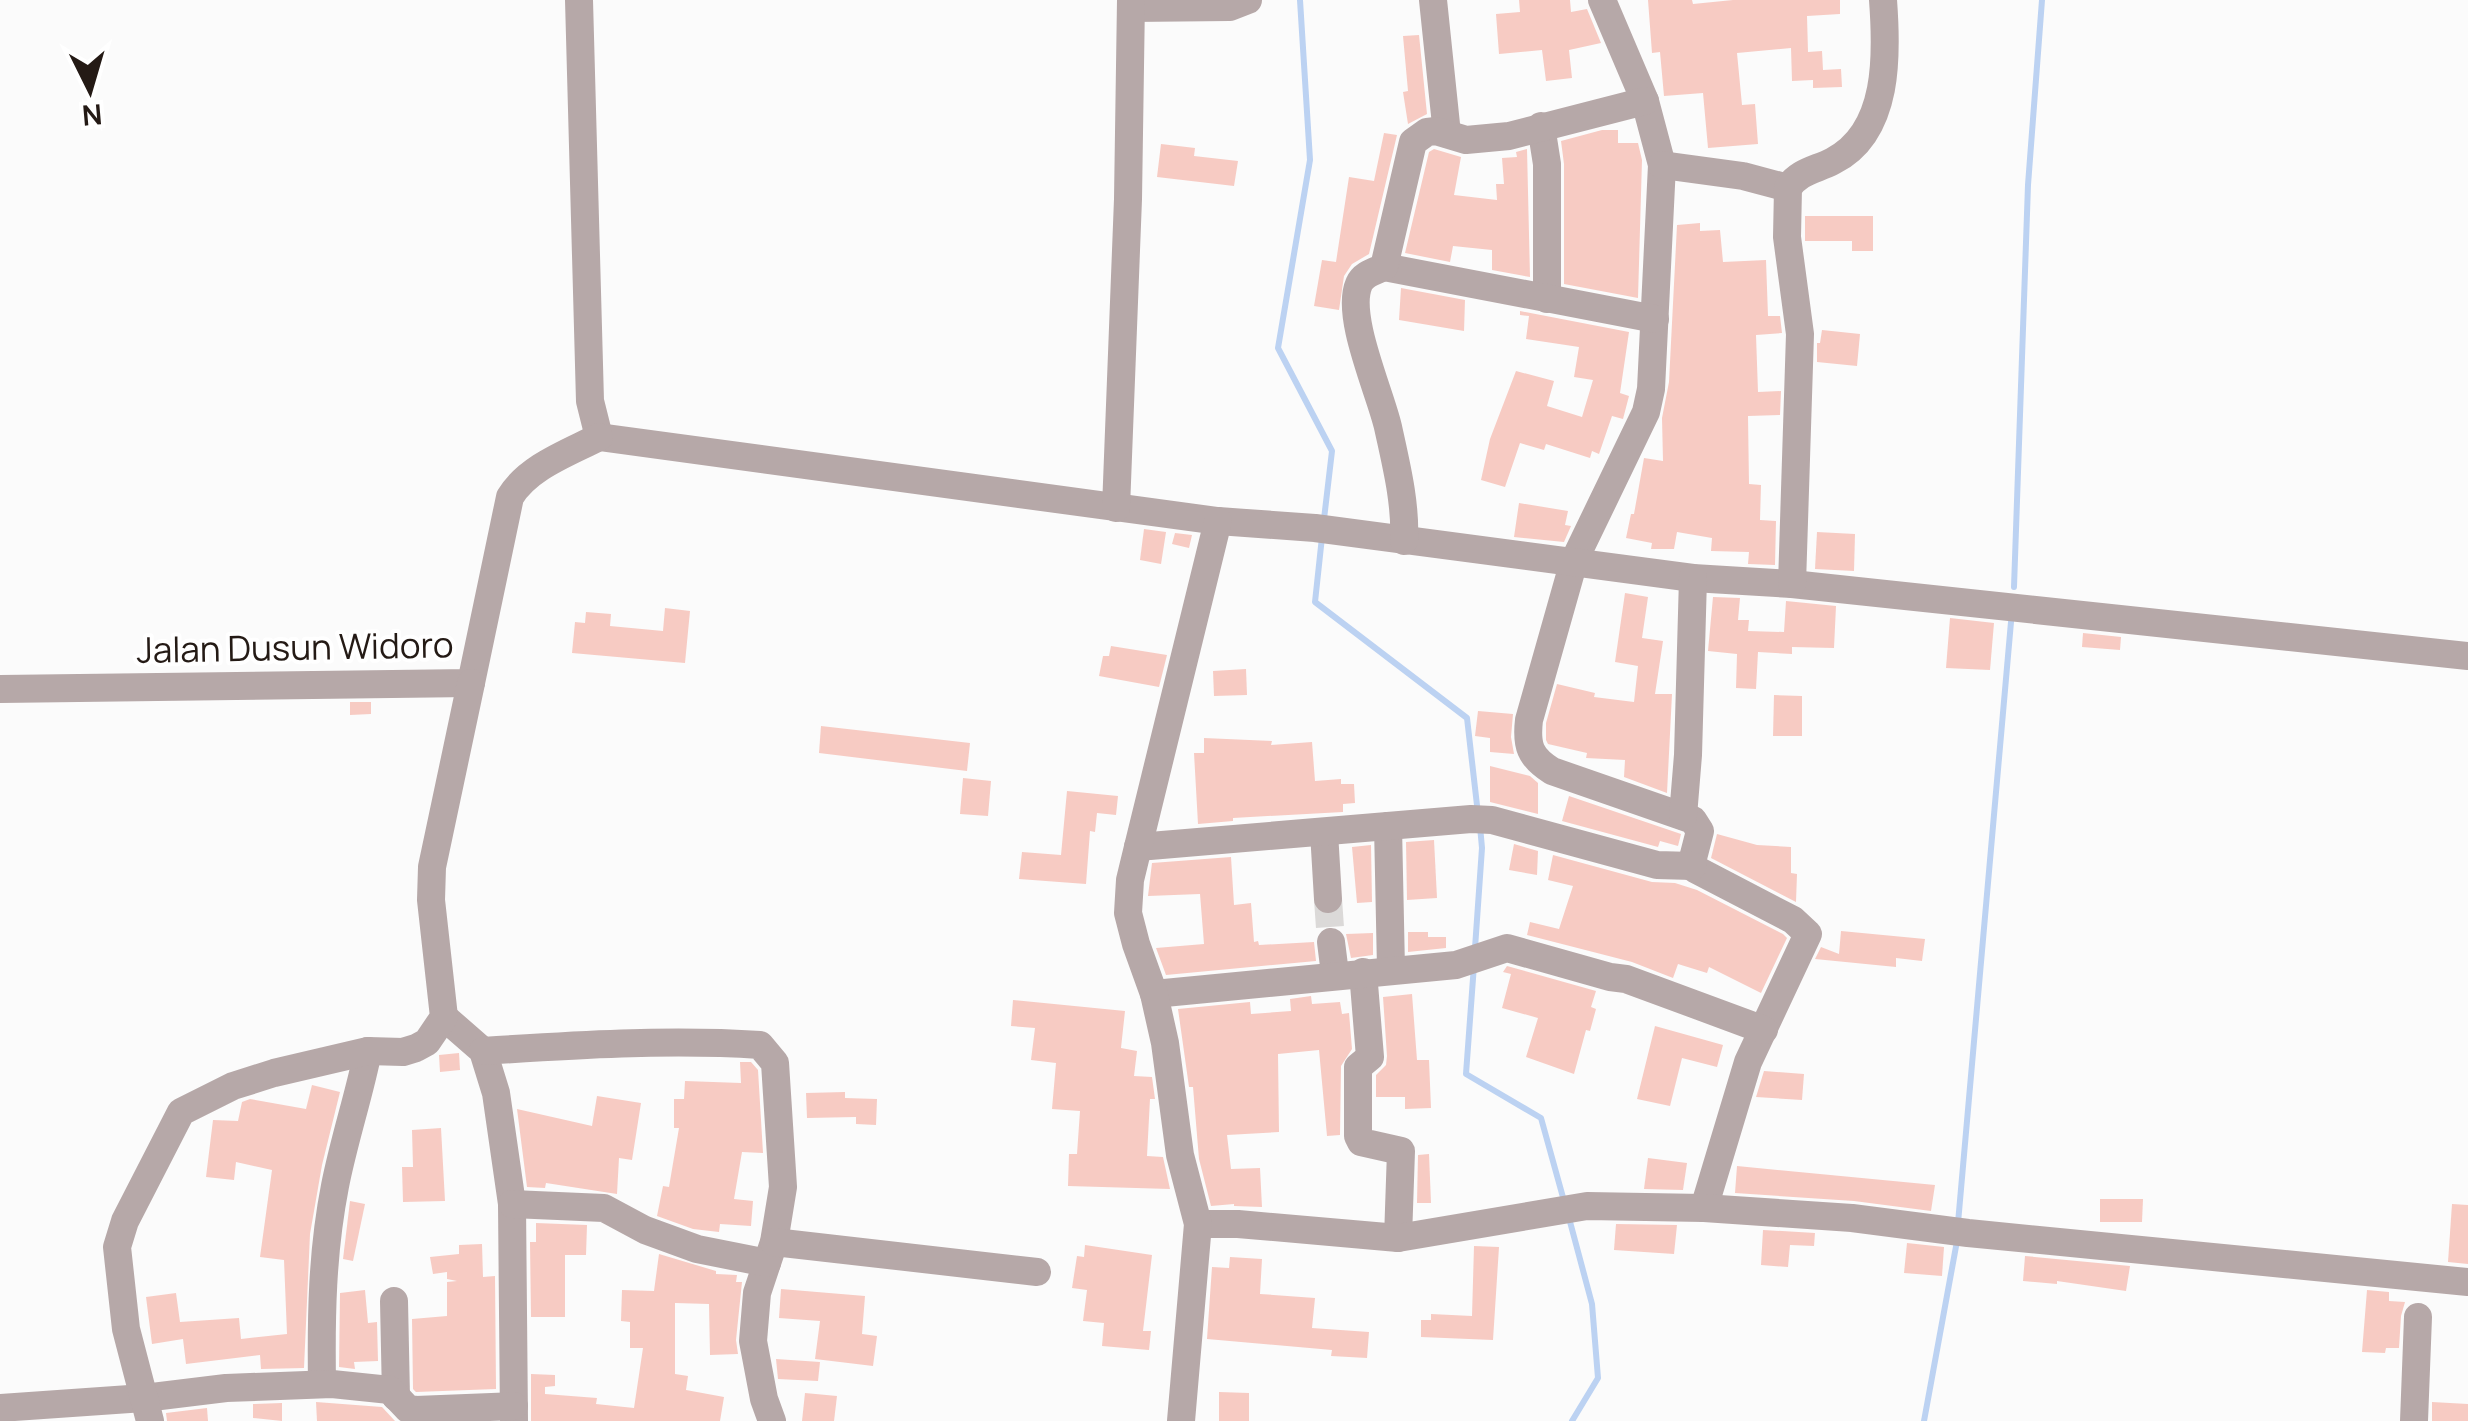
<svg xmlns="http://www.w3.org/2000/svg" width="2468" height="1421" font-family="Manrope,sans-serif">
<style>
.lines{fill:none;stroke-linecap:round;stroke-linejoin:round}
.stream{stroke:#bcd2f2;stroke-width:6}
.building{fill:#f7cbc3}
.minor-tunnel{stroke:#dbd9d8;stroke-width:28;stroke-dasharray:28 14;stroke-linecap:butt}
.minor{stroke:#b6a8a8;stroke-width:28}
.labels{text-anchor:middle;stroke-width:8;stroke-linejoin:round;paint-order:stroke}
.street-label{font-size:35px;fill:#241a15;stroke:#fff}
</style>
<rect width="100%" height="100%" fill="#fbfbfb"/>
<g class="lines">
<!-- stream -->
<g class="stream">
<polyline points="1300,0 1310,160 1278,348 1332,451 1324,519"/>
<polyline points="1322,537 1315,602 1467,718 1478,814"/>
<polyline points="2014,587 2028,185 2042,0"/>
<polyline points="1475,948 1482,848 1480,826"/>
<polyline points="1474,965 1466,1074 1541,1118 1564,1201"/>
<polyline points="1569,1218 1592,1304 1598,1378 1572,1421"/>
<polyline points="1958,1223 2011,622"/>
<polyline points="1924,1421 1957,1241"/>
</g>
</g>
<!-- building -->
<g class="building">
<polygon points="1519,0 1570,0 1571,12 1587,9 1601,43 1569,50 1572,78 1546,81 1542,50 1499,54 1496,14 1520,12"/>
<polygon points="1648,0 1692,0 1693,4 1733,0 1840,0 1840,14 1807,16 1808,52 1822,51 1823,70 1841,69 1842,87 1813,88 1813,80 1792,81 1791,48 1737,53 1742,105 1755,104 1758,144 1708,148 1703,93 1664,96 1660,52 1652,53"/>
<polygon points="1419,35 1427,114 1408,124 1403,92 1408,91 1403,36"/>
<polygon points="1602,130 1618,130 1618,143 1638,143 1642,160 1638,298 1564,284 1564,164 1561,141"/>
<polygon points="1384,133 1397,135 1369,254 1352,264 1344,276 1339,310 1314,306 1322,260 1336,262 1349,177 1374,181"/>
<polygon points="1161,144 1195,148 1194,156 1238,161 1234,186 1157,177"/>
<polygon points="1434,149 1461,157 1454,195 1497,200 1496,184 1504,184 1502,158 1517,157 1516,152 1527,149 1530,277 1492,270 1492,250 1453,246 1450,262 1405,253 1429,152"/>
<polygon points="1805,216 1873,216 1873,251 1852,251 1852,241 1805,241"/>
<polygon points="1700,223 1700,231 1720,230 1723,262 1766,260 1768,316 1780,316 1782,333 1756,335 1758,392 1781,391 1780,415 1748,416 1749,484 1761,485 1760,520 1776,521 1775,565 1748,564 1749,552 1711,551 1712,538 1677,532 1674,549 1651,549 1652,543 1626,538 1631,514 1634,514 1644,458 1663,461 1662,418 1669,382 1677,225"/>
<polygon points="1401,288 1465,300 1464,331 1399,320"/>
<polygon points="1520,311 1629,332 1620,393 1629,396 1623,419 1612,416 1599,454 1592,451 1590,458 1546,444 1544,450 1520,443 1505,487 1481,480 1490,439 1516,371 1554,381 1547,406 1582,417 1593,380 1574,377 1579,347 1526,339 1529,316 1520,315"/>
<polygon points="1822,330 1860,334 1857,366 1817,362 1817,343 1820,343"/>
<polygon points="1519,503 1568,511 1565,525 1571,526 1564,542 1514,537"/>
<polygon points="1144,529 1166,532 1161,564 1140,560"/>
<polygon points="1817,532 1855,534 1854,571 1815,569"/>
<polygon points="1175,533 1192,535 1189,548 1172,544"/>
<polygon points="1625,593 1648,597 1642,638 1663,641 1655,694 1672,694 1667,793 1624,777 1625,760 1586,758 1587,753 1548,744 1546,740 1546,723 1557,684 1595,693 1594,697 1634,702 1638,666 1615,662"/>
<polygon points="1713,597 1740,598 1738,620 1749,620 1748,631 1784,632 1786,601 1836,606 1834,648 1792,647 1792,654 1758,652 1756,689 1736,688 1737,654 1708,651"/>
<polygon points="665,608 690,611 685,663 572,653 575,622 585,623 586,612 611,614 610,626 663,631"/>
<polygon points="1950,618 1994,623 1990,670 1946,668"/>
<polygon points="2083,633 2121,637 2120,650 2082,647"/>
<polygon points="1111,646 1167,655 1159,687 1099,676 1103,656 1109,656"/>
<polygon points="1246,669 1247,695 1214,696 1213,671"/>
<polygon points="1774,695 1802,696 1802,736 1773,736"/>
<polygon points="350,702 371,702 371,714 350,715"/>
<polygon points="1478,711 1513,714 1511,737 1514,754 1490,752 1490,738 1475,736"/>
<polygon points="821,726 970,743 967,771 819,753"/>
<polygon points="1204,738 1272,741 1271,745 1312,742 1315,781 1341,779 1341,784 1354,784 1355,803 1343,804 1343,812 1233,818 1233,821 1198,824 1194,753 1204,753"/>
<polygon points="1490,766 1530,776 1538,783 1538,814 1490,802"/>
<polygon points="963,778 991,781 988,816 960,814"/>
<polygon points="1067,791 1118,796 1116,815 1097,813 1095,832 1090,831 1086,884 1019,879 1022,852 1061,855"/>
<polygon points="1569,796 1681,834 1678,846 1660,841 1658,847 1562,821"/>
<polygon points="1717,834 1757,845 1791,847 1791,873 1797,874 1796,902 1711,858"/>
<polygon points="1434,840 1437,898 1407,900 1406,842"/>
<polygon points="1514,844 1538,851 1537,875 1509,870"/>
<polygon points="1371,845 1372,902 1357,903 1352,847"/>
<polygon points="1553,855 1652,882 1675,883 1697,890 1783,934 1787,938 1761,993 1709,967 1707,973 1678,964 1673,978 1632,962 1527,935 1530,922 1559,929 1573,886 1548,880"/>
<polygon points="1231,857 1234,905 1251,903 1254,942 1258,941 1259,945 1314,942 1316,961 1166,975 1156,948 1204,944 1200,894 1148,896 1152,863"/>
<polygon points="1841,931 1925,939 1922,961 1896,958 1896,967 1815,959 1821,947 1839,954"/>
<polygon points="1408,932 1428,932 1428,937 1446,937 1446,948 1408,952"/>
<polygon points="1373,933 1373,955 1351,958 1346,934"/>
<polygon points="1507,966 1596,991 1591,1007 1596,1009 1590,1031 1586,1030 1574,1074 1526,1057 1538,1018 1502,1008 1511,974 1503,972"/>
<polygon points="1412,994 1417,1060 1429,1060 1431,1108 1405,1109 1405,1097 1376,1097 1376,1075 1386,1065 1387,1056 1383,997"/>
<polygon points="1311,996 1312,1004 1340,1002 1342,1014 1349,1013 1352,1049 1341,1066 1340,1135 1327,1136 1319,1050 1278,1054 1279,1132 1227,1135 1231,1169 1260,1168 1262,1207 1234,1206 1234,1204 1211,1206 1199,1159 1193,1087 1189,1087 1178,1009 1250,1002 1251,1014 1291,1011 1290,999"/>
<polygon points="1013,1000 1125,1011 1121,1048 1137,1051 1134,1076 1152,1077 1155,1099 1150,1099 1147,1156 1163,1157 1170,1189 1068,1186 1069,1154 1077,1154 1080,1111 1052,1109 1056,1063 1031,1060 1035,1028 1011,1026"/>
<polygon points="1655,1026 1723,1045 1717,1067 1682,1058 1670,1106 1637,1099"/>
<polygon points="459,1053 460,1070 440,1072 439,1055"/>
<polygon points="740,1062 751,1062 758,1070 763,1153 742,1152 734,1199 753,1201 751,1226 720,1224 719,1232 693,1229 657,1216 663,1186 669,1187 679,1128 674,1128 674,1099 684,1099 685,1081 741,1083"/>
<polygon points="1764,1071 1804,1074 1802,1100 1756,1097"/>
<polygon points="312,1085 340,1092 322,1165 310,1234 304,1368 261,1369 260,1355 186,1364 183,1339 152,1344 146,1297 176,1293 180,1322 239,1318 241,1339 287,1334 284,1260 260,1257 272,1170 236,1162 234,1180 206,1177 213,1120 238,1121 242,1102 250,1099 306,1109"/>
<polygon points="845,1092 845,1098 877,1099 876,1125 856,1124 856,1117 807,1118 806,1093"/>
<polygon points="597,1096 641,1103 632,1160 619,1158 617,1194 546,1183 545,1188 527,1187 517,1109 592,1126"/>
<polygon points="441,1128 445,1201 403,1202 402,1167 413,1167 412,1130"/>
<polygon points="1429,1154 1431,1203 1417,1203 1418,1155"/>
<polygon points="1648,1158 1687,1163 1683,1190 1644,1189"/>
<polygon points="1737,1166 1935,1185 1931,1211 1854,1201 1735,1193"/>
<polygon points="2100,1199 2143,1199 2142,1222 2100,1222"/>
<polygon points="350,1201 365,1204 353,1261 343,1259"/>
<polygon points="2452,1204 2468,1205 2468,1264 2448,1262"/>
<polygon points="536,1223 587,1225 586,1255 565,1255 565,1317 531,1317 530,1242 536,1242"/>
<polygon points="1616,1224 1677,1225 1674,1254 1614,1250"/>
<polygon points="1763,1230 1815,1233 1814,1246 1790,1245 1788,1267 1761,1265"/>
<polygon points="1907,1243 1944,1247 1942,1276 1904,1273"/>
<polygon points="482,1244 483,1277 495,1276 496,1389 416,1392 413,1389 412,1319 447,1316 447,1282 457,1281 447,1279 447,1272 433,1274 430,1257 459,1254 459,1245"/>
<polygon points="1085,1245 1152,1255 1143,1331 1151,1331 1149,1350 1102,1346 1104,1323 1083,1321 1087,1290 1072,1288 1077,1256 1084,1257"/>
<polygon points="1474,1246 1499,1247 1493,1340 1421,1337 1421,1320 1431,1320 1431,1314 1472,1316"/>
<polygon points="659,1254 716,1271 716,1274 737,1275 736,1282 742,1282 736,1340 738,1354 710,1355 709,1304 675,1303 675,1374 688,1376 686,1390 724,1397 720,1421 531,1421 531,1374 555,1375 555,1386 545,1387 545,1394 597,1398 596,1404 634,1408 643,1348 630,1348 630,1322 621,1321 622,1290 654,1291"/>
<polygon points="2025,1256 2130,1266 2126,1291 2057,1281 2057,1284 2023,1281"/>
<polygon points="1230,1257 1262,1259 1260,1294 1315,1298 1312,1328 1369,1332 1367,1358 1331,1356 1332,1350 1207,1339 1212,1267 1229,1268"/>
<polygon points="781,1289 865,1296 862,1334 877,1336 873,1366 815,1359 820,1321 779,1318"/>
<polygon points="365,1290 368,1323 377,1322 378,1361 354,1362 355,1369 339,1367 340,1293"/>
<polygon points="2367,1290 2389,1292 2389,1301 2405,1302 2401,1316 2399,1348 2386,1348 2385,1353 2362,1352"/>
<polygon points="776,1359 820,1362 818,1381 778,1379"/>
<polygon points="1219,1392 1249,1393 1249,1421 1219,1421"/>
<polygon points="805,1393 837,1396 834,1421 802,1421"/>
<polygon points="316,1402 382,1407 395,1421 317,1421"/>
<polygon points="2432,1402 2468,1404 2468,1421 2432,1421"/>
<polygon points="282,1403 282,1421 253,1418 253,1404"/>
<polygon points="207,1408 208,1421 167,1421 166,1413"/>
</g>
<g class="lines">
<!-- minor-tunnel -->
<polyline class="minor-tunnel" points="1328,899 1331,942"/>
<!-- minor -->
<g class="minor">
<polyline points="579,0 590,401 599,437"/>
<polyline points="1433,0 1447,134"/>
<path d="M 1602,0 L 1645,101 L 1662,165 L 1651,389 L 1646,412 L 1574,561 L 1529,720 C 1526,746 1530,757 1552,771 L 1693,820 L 1700,831 L 1692,862 L 1695,869 L 1793,920 L 1808,934 L 1748,1062 L 1704,1208"/>
<polyline points="1131,8 1230,7 1248,0"/>
<polyline points="1541,126 1547,164 1547,299"/>
<polyline points="1662,165 1743,176 1788,188"/>
<polyline points="1384,267 1655,319"/>
<polyline points="599,437 1218,521 1315,528 1693,578 1792,584 2468,656"/>
<polyline points="1116,508 1128,199 1131,0"/>
<path d="M 1404,541 C 1406,503 1396,464 1388,427 C 1380,392 1345,316 1359,284 C 1363,274 1376,271 1384,267 L 1413,142 L 1427,132 L 1436,131 L 1466,140 L 1509,136 L 1645,101"/>
<path d="M 1792,584 L 1800,334 L 1787,237 L 1788,188 C 1799,171 1816,170 1833,161 C 1890,132 1887,53 1883,0"/>
<path d="M 0,689 L 471,683 L 510,497 C 528,467 568,453 599,437"/>
<polyline points="1683,816 1688,755 1693,578"/>
<polyline points="1388,826 1391,969"/>
<polyline points="1324,832 1328,899"/>
<polyline points="1138,847 1471,819 1492,820 1657,865 1693,866"/>
<polyline points="1331,942 1335,974"/>
<polyline points="1363,972 1370,1057 1358,1067 1358,1136 1361,1142 1401,1151 1398,1238"/>
<polyline points="1154,994 1456,965 1507,948 1610,977 1626,979 1764,1030"/>
<polyline points="444,1017 483,1051 496,1093 512,1204 514,1421"/>
<path d="M 483,1051 C 575,1045 668,1039 760,1045 L 775,1063 L 783,1187 L 774,1242 L 757,1293 L 753,1341 L 764,1399 L 772,1421"/>
<polyline points="512,1204 604,1208 645,1230 697,1249 767,1263"/>
<polyline points="1198,1224 1238,1224 1398,1238 1587,1206 1704,1208 1852,1218 1968,1233 2468,1282"/>
<polyline points="774,1242 1037,1272"/>
<polyline points="394,1301 396,1397"/>
<path d="M 322,1384 C 321,1317 322,1252 335,1186 C 344,1140 359,1096 368,1051"/>
<polyline points="0,1408 144,1398 226,1388 332,1384 390,1390 408,1409 416,1410 514,1406"/>
<polyline points="150,1421 126,1329 117,1247 125,1221 181,1112 233,1086 274,1073 368,1051 403,1052 416,1048 427,1042 444,1017 431,900 432,867 471,683"/>
<polyline points="1181,1421 1198,1224 1180,1155 1165,1043 1154,994 1136,944 1128,913 1130,880 1138,847 1218,521"/>
<polyline points="2414,1421 2418,1317"/>
</g>
</g>
<g class="labels">
<!-- street labels -->
<g class="street-label">
<text transform="translate(295 648) rotate(-1)" y="12">Jalan Dusun Widoro</text>
</g>
</g>
<!-- north arrow -->
<g transform="translate(90 90) rotate(175)" stroke="#ffffff" stroke-width="8" paint-order="stroke">
<path d="M0-8L18 38L0 25L-18 38Z" fill="#241a15"/>
<text y="-15" font-size="28" font-weight="bold" text-anchor="middle" fill="#241a15">N</text>
</g>
</svg>
